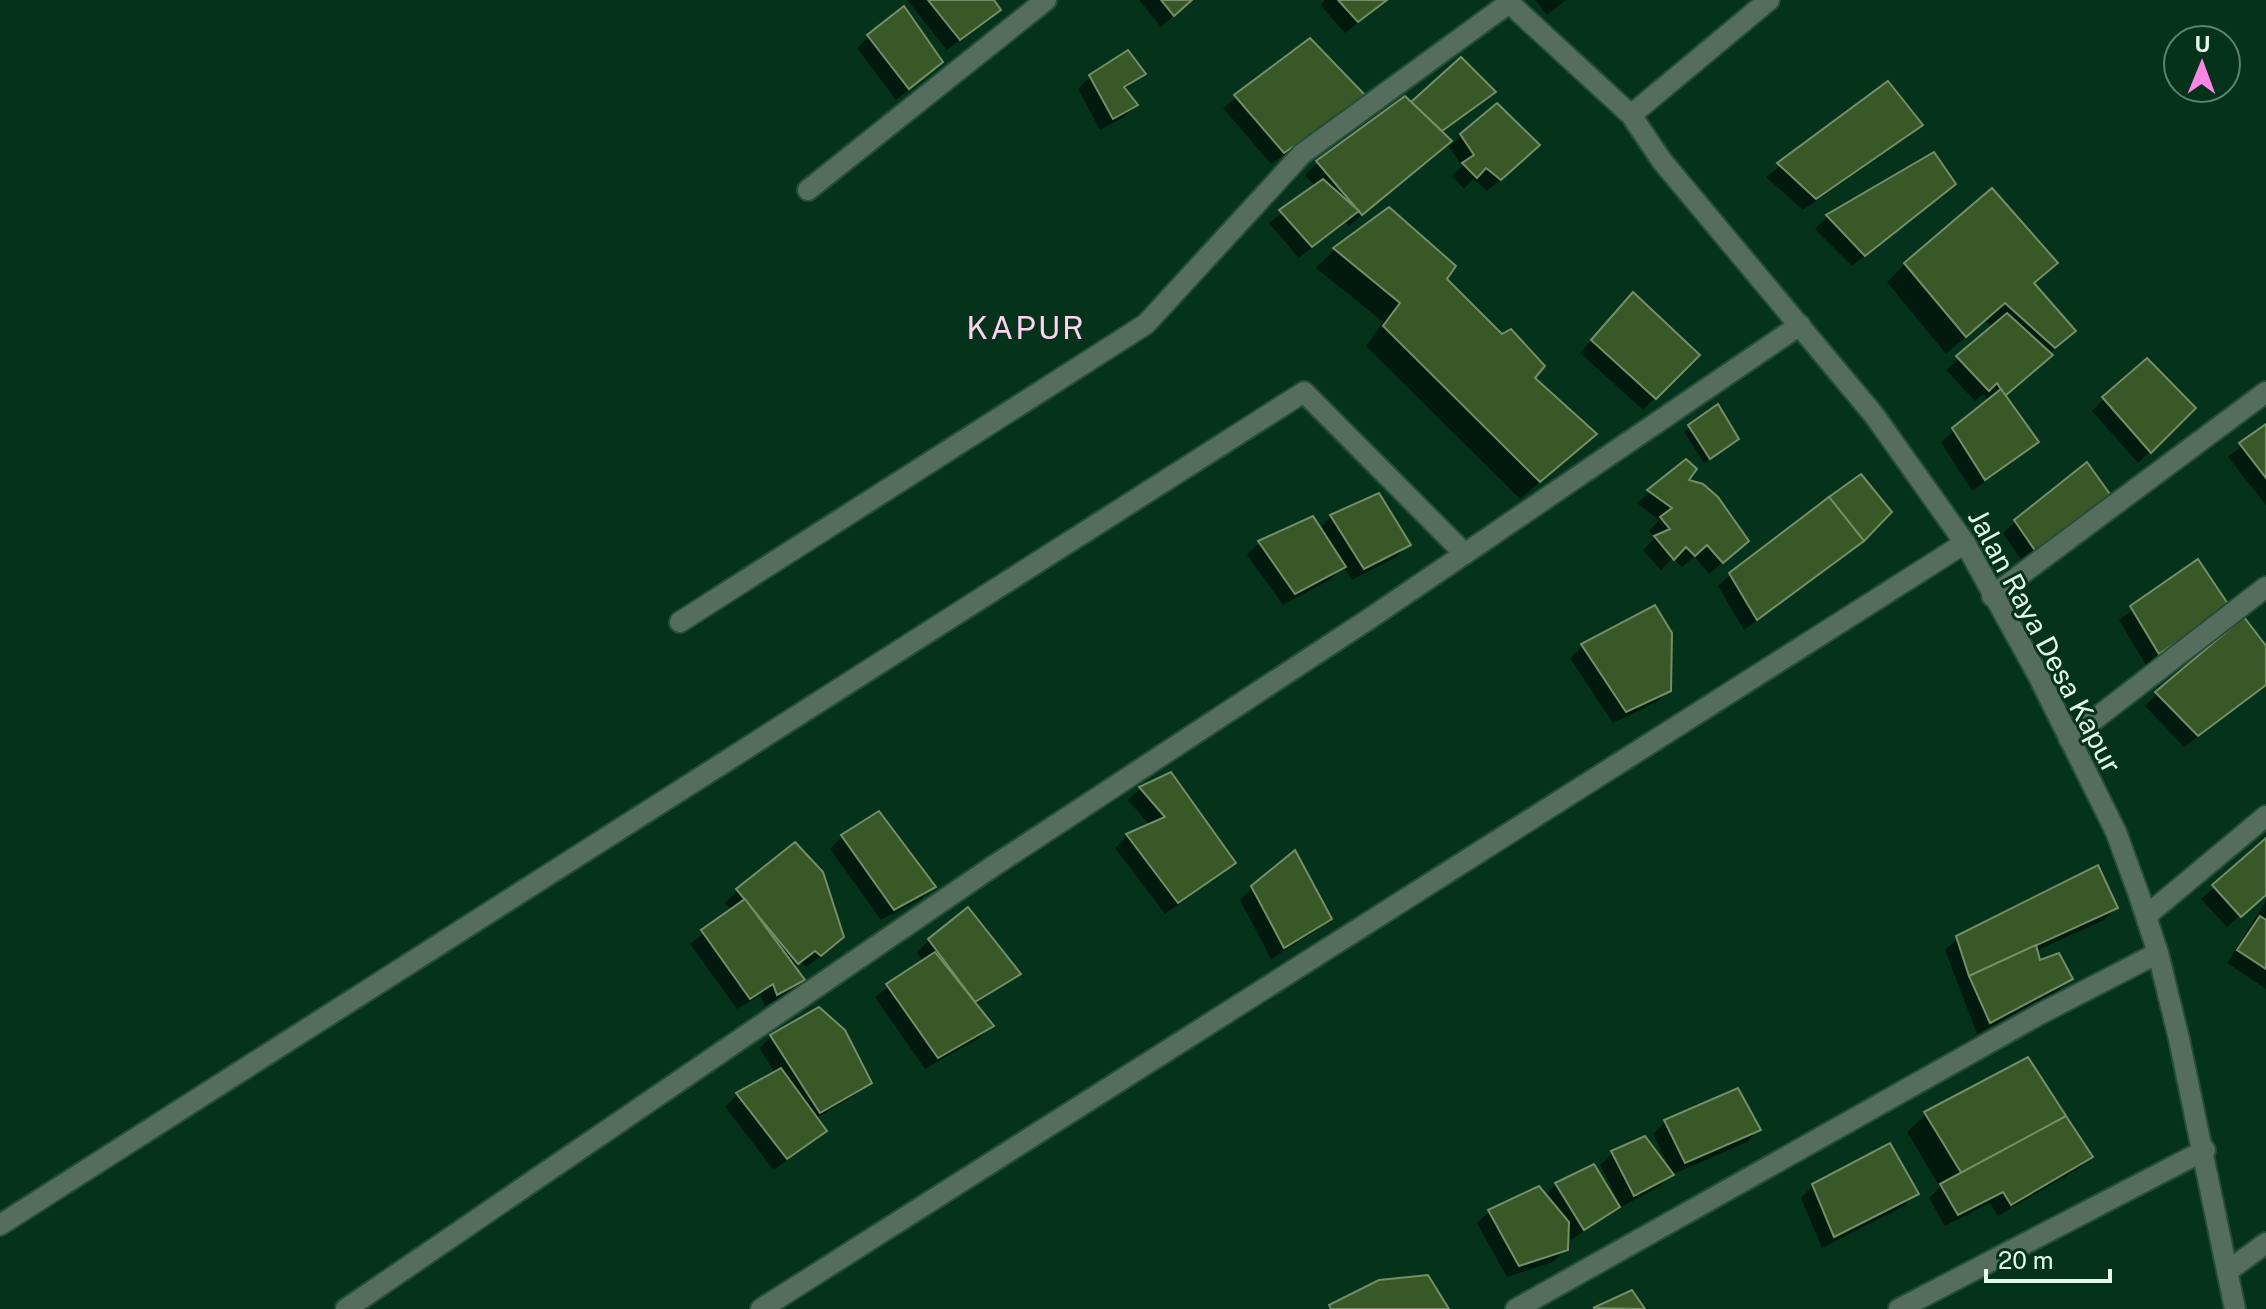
<svg xmlns="http://www.w3.org/2000/svg" width="2266" height="1309" font-family="'Public Sans',sans-serif">
<style>
.shadow{fill:#0007}
.building{fill:#385827;stroke:#748e67;stroke-width:2}
.lines{fill:none;stroke-linecap:round;stroke-linejoin:round}
.lane-casing{stroke:#244e38;stroke-width:24}
.street-casing{stroke:#244e38;stroke-width:24}
.lane{stroke:#556d5d;stroke-width:20}
.street{stroke:#556d5d;stroke-width:20}
.labels{text-anchor:middle;stroke-width:6;stroke-linejoin:round;paint-order:stroke}
.street-label{font-size:28px;fill:#e3faea;stroke:#05321b}
.quarter-label{font-size:32px;letter-spacing:2px;fill:#fcd3f1;stroke:#05321b}
</style>
<rect width="100%" height="100%" fill="#05321b"/>
<!-- shadow -->
<g class="shadow">
<polygon points="907,0 992,0 998,10 947,50"/>
<polygon points="1139,0 1191,0 1161,27"/>
<polygon points="1324,0 1387,0 1345,33 1321,6"/>
<polygon points="1535,0 1566,0 1547,15"/>
<polygon points="869,36 928,74 896,100 857,48"/>
<polygon points="1310,40 1351,108 1271,164 1223,108"/>
<polygon points="1143,74 1124,90 1136,105 1124,117 1100,130 1078,89 1090,77"/>
<polygon points="1887,84 1920,125 1908,137 1803,210 1766,177"/>
<polygon points="1493,92 1441,133 1449,141 1437,153 1349,226 1346,222 1299,258 1269,223 1316,187 1305,175 1317,163 1405,99 1411,105"/>
<polygon points="1461,135 1525,158 1487,191 1473,179 1464,189 1452,176 1462,166 1449,147"/>
<polygon points="1934,155 1941,196 1852,266 1815,229 1827,217"/>
<polygon points="1389,210 1532,378 1595,434 1520,499 1366,346 1383,322 1316,268 1334,250"/>
<polygon points="2056,263 2033,285 2074,331 2003,396 2037,442 1972,491 1941,442 1989,401 1983,394 1975,401 1946,370 1993,327 1985,320 1946,354 1887,282 1905,264"/>
<polygon points="1621,307 1697,355 1643,410 1580,353"/>
<polygon points="2104,399 2193,408 2138,463 2092,411"/>
<polygon points="2266,426 2266,505 2228,457"/>
<polygon points="1690,427 1737,439 1704,463 1684,432"/>
<polygon points="1686,462 1686,482 1734,553 1709,574 1694,556 1682,567 1673,558 1661,570 1643,550 1655,538 1649,531 1659,520 1637,503"/>
<polygon points="1378,496 1408,545 1396,557 1352,580 1343,567 1331,579 1283,605 1247,555 1259,543 1319,529 1331,517"/>
<polygon points="2114,503 2028,570 2003,533 2016,521"/>
<polygon points="1889,512 1849,553 1744,630 1718,586 1731,574"/>
<polygon points="2197,562 2215,619 2146,665 2119,620"/>
<polygon points="1583,646 1669,690 1657,702 1613,723 1570,658"/>
<polygon points="2266,649 2266,686 2184,747 2145,706 2157,694"/>
<polygon points="1140,788 1233,863 1165,914 1115,848 1127,836 1150,826 1128,800"/>
<polygon points="842,837 933,887 921,899 881,920 830,849"/>
<polygon points="2266,841 2266,894 2227,927 2201,899"/>
<polygon points="1252,888 1330,918 1317,930 1271,959 1240,900"/>
<polygon points="738,890 829,949 807,967 801,963 794,968 803,980 791,992 765,1006 760,995 737,1009 690,944 732,911 725,903"/>
<polygon points="2266,901 2266,989 2227,963"/>
<polygon points="2116,908 2104,920 2036,951 2038,962 2070,979 2058,991 1977,1034 1945,950 1958,938"/>
<polygon points="929,940 1019,974 974,1005 991,1026 979,1038 925,1069 875,997 923,961 917,953"/>
<polygon points="772,1036 870,1082 857,1094 815,1119 824,1131 774,1170 725,1107 737,1095 775,1073 759,1048"/>
<polygon points="1926,1114 2091,1157 2078,1169 1998,1216 1990,1203 1945,1226 1929,1198 1940,1187 1907,1132"/>
<polygon points="1666,1121 1759,1129 1747,1142 1671,1175 1659,1187 1621,1207 1600,1165 1612,1153 1671,1171 1653,1134"/>
<polygon points="1556,1184 1618,1207 1571,1240 1567,1234 1566,1249 1553,1262 1507,1277 1477,1223 1490,1211 1545,1196"/>
<polygon points="1813,1185 1916,1193 1904,1206 1822,1248 1801,1198"/>
</g>
<!-- building -->
<g class="building">
<polygon points="928,0 994,0 1001,10 960,40"/>
<polygon points="1161,0 1192,0 1174,16"/>
<polygon points="1338,0 1387,0 1358,22"/>
<polygon points="904,6 943,62 909,89 867,35"/>
<polygon points="1310,38 1366,96 1284,153 1234,95"/>
<polygon points="1128,50 1146,74 1124,87 1138,105 1113,119 1089,75"/>
<polygon points="1461,57 1496,92 1442,131 1411,102"/>
<polygon points="1888,81 1923,125 1816,199 1777,163"/>
<polygon points="1405,96 1452,141 1362,215 1316,161"/>
<polygon points="1497,103 1540,145 1501,180 1486,168 1477,178 1462,163 1474,155 1460,134"/>
<polygon points="1934,152 1956,184 1865,256 1826,215"/>
<polygon points="1323,179 1359,211 1312,247 1279,210"/>
<polygon points="1992,188 2058,263 2034,283 2076,331 2055,348 2005,303 1966,337 1904,263"/>
<polygon points="1389,207 1456,266 1447,279 1502,334 1511,329 1545,366 1535,378 1597,434 1540,482 1383,326 1400,303 1333,248"/>
<polygon points="1633,292 1700,355 1656,399 1591,340"/>
<polygon points="2007,313 2053,355 2005,396 1997,383 1989,391 1956,356"/>
<polygon points="2147,358 2196,408 2151,453 2102,397"/>
<polygon points="2001,389 2039,442 1985,480 1952,428"/>
<polygon points="1718,404 1739,439 1710,459 1688,425"/>
<polygon points="2266,424 2266,478 2239,443"/>
<polygon points="1686,459 1697,469 1689,480 1703,484 1718,497 1749,541 1723,563 1707,545 1695,556 1686,547 1674,560 1654,536 1670,529 1660,517 1672,508 1647,490"/>
<polygon points="2087,462 2117,504 2041,559 2014,520"/>
<polygon points="1861,474 1892,512 1864,541 1829,497"/>
<polygon points="1379,493 1411,545 1364,569 1330,515"/>
<polygon points="1829,497 1864,541 1757,620 1729,573"/>
<polygon points="1313,516 1346,567 1295,594 1258,541"/>
<polygon points="2198,559 2230,607 2159,654 2130,606"/>
<polygon points="1655,605 1672,633 1671,691 1626,712 1581,644"/>
<polygon points="2244,617 2266,646 2266,685 2198,736 2155,692"/>
<polygon points="1171,772 1236,863 1178,903 1126,834 1165,817 1139,787"/>
<polygon points="879,811 936,887 894,910 841,835"/>
<polygon points="2266,838 2266,895 2241,917 2212,885"/>
<polygon points="795,842 823,872 844,937 821,956 815,951 798,964 736,889"/>
<polygon points="1295,850 1332,919 1284,948 1251,886"/>
<polygon points="2098,865 2118,908 1969,976 1956,936"/>
<polygon points="745,899 805,980 777,995 773,984 750,999 701,930"/>
<polygon points="968,907 1021,974 975,1002 928,939"/>
<polygon points="2260,916 2266,920 2266,969 2237,950"/>
<polygon points="2036,945 2040,960 2059,953 2073,979 1990,1023 1969,976"/>
<polygon points="935,952 994,1026 938,1058 886,984"/>
<polygon points="819,1007 845,1030 872,1083 820,1113 770,1035"/>
<polygon points="2028,1057 2066,1116 1962,1174 1924,1112"/>
<polygon points="781,1068 827,1131 787,1159 736,1093"/>
<polygon points="1738,1088 1761,1130 1685,1163 1664,1120"/>
<polygon points="2066,1116 2093,1157 2011,1205 2003,1192 1958,1215 1940,1184"/>
<polygon points="1645,1136 1674,1175 1634,1196 1611,1151"/>
<polygon points="1890,1143 1919,1194 1834,1237 1812,1184"/>
<polygon points="1594,1164 1620,1207 1584,1230 1555,1183"/>
<polygon points="1539,1186 1569,1222 1568,1250 1519,1266 1488,1210"/>
<polygon points="1428,1275 1449,1309 1331,1309 1329,1305 1379,1280"/>
<polygon points="1632,1290 1645,1309 1593,1308"/>
</g>
<g class="lines">
<defs>
<polyline id="lane" points="2228,1271 2266,1243"/>
<g id="street">
<polyline points="1506,0 1631,115 1662,161 1874,415 1965,543 2039,677 2116,832 2139,895 2158,953 2179,1039 2235,1309"/>
<polyline points="1631,115 1769,0"/>
<polyline points="808,190 1046,0"/>
<polyline points="1992,596 2266,392"/>
<polyline points="680,622 1146,324 1302,154 1509,3"/>
<polyline points="2069,739 2266,587"/>
<polyline points="2146,916 2266,816"/>
<polyline points="0,1225 1304,392 1465,554"/>
<polyline points="346,1309 992,867 1372,617 1800,325"/>
<polyline points="761,1309 1965,543"/>
<polyline points="1516,1309 2040,1014 2158,953"/>
<polyline points="1899,1309 2205,1150"/>
</g>
</defs>
<!-- lane casing -->
<use href="#lane" class="lane-casing"/>
<!-- street casing -->
<use href="#street" class="street-casing"/>
<!-- lane -->
<use href="#lane" class="lane"/>
<!-- street -->
<use href="#street" class="street"/>
</g>
<g class="labels">
<!-- street labels -->
<g class="street-label">
<text transform="translate(2045 641) rotate(62)" y="10">Jalan Raya Desa Kapur</text>
</g>
<!-- quarter labels -->
<g class="quarter-label">
<text x="1026" y="339">KAPUR</text>
</g>
</g>
<!-- north arrow -->
<g transform="translate(2202 64) rotate(1)"><circle r="38" fill="#05321b" stroke="#5e826e" stroke-width="2"/>
<path d="M0-6L14 30L0 20L-14 30Z" fill="#fc86e3"/>
<text y="-12" font-size="22" font-weight="bold" text-anchor="middle" fill="#e3faea">U</text>
</g>
<!-- scale -->
<path d="M1986 1269v12h124v-12" fill="none" stroke="#e3faea" stroke-width="4"/>
<text x="1998" y="1269" font-size="24" fill="#e3faea" stroke="#05321b" stroke-width="6" paint-order="stroke">20 m</text>
</svg>
